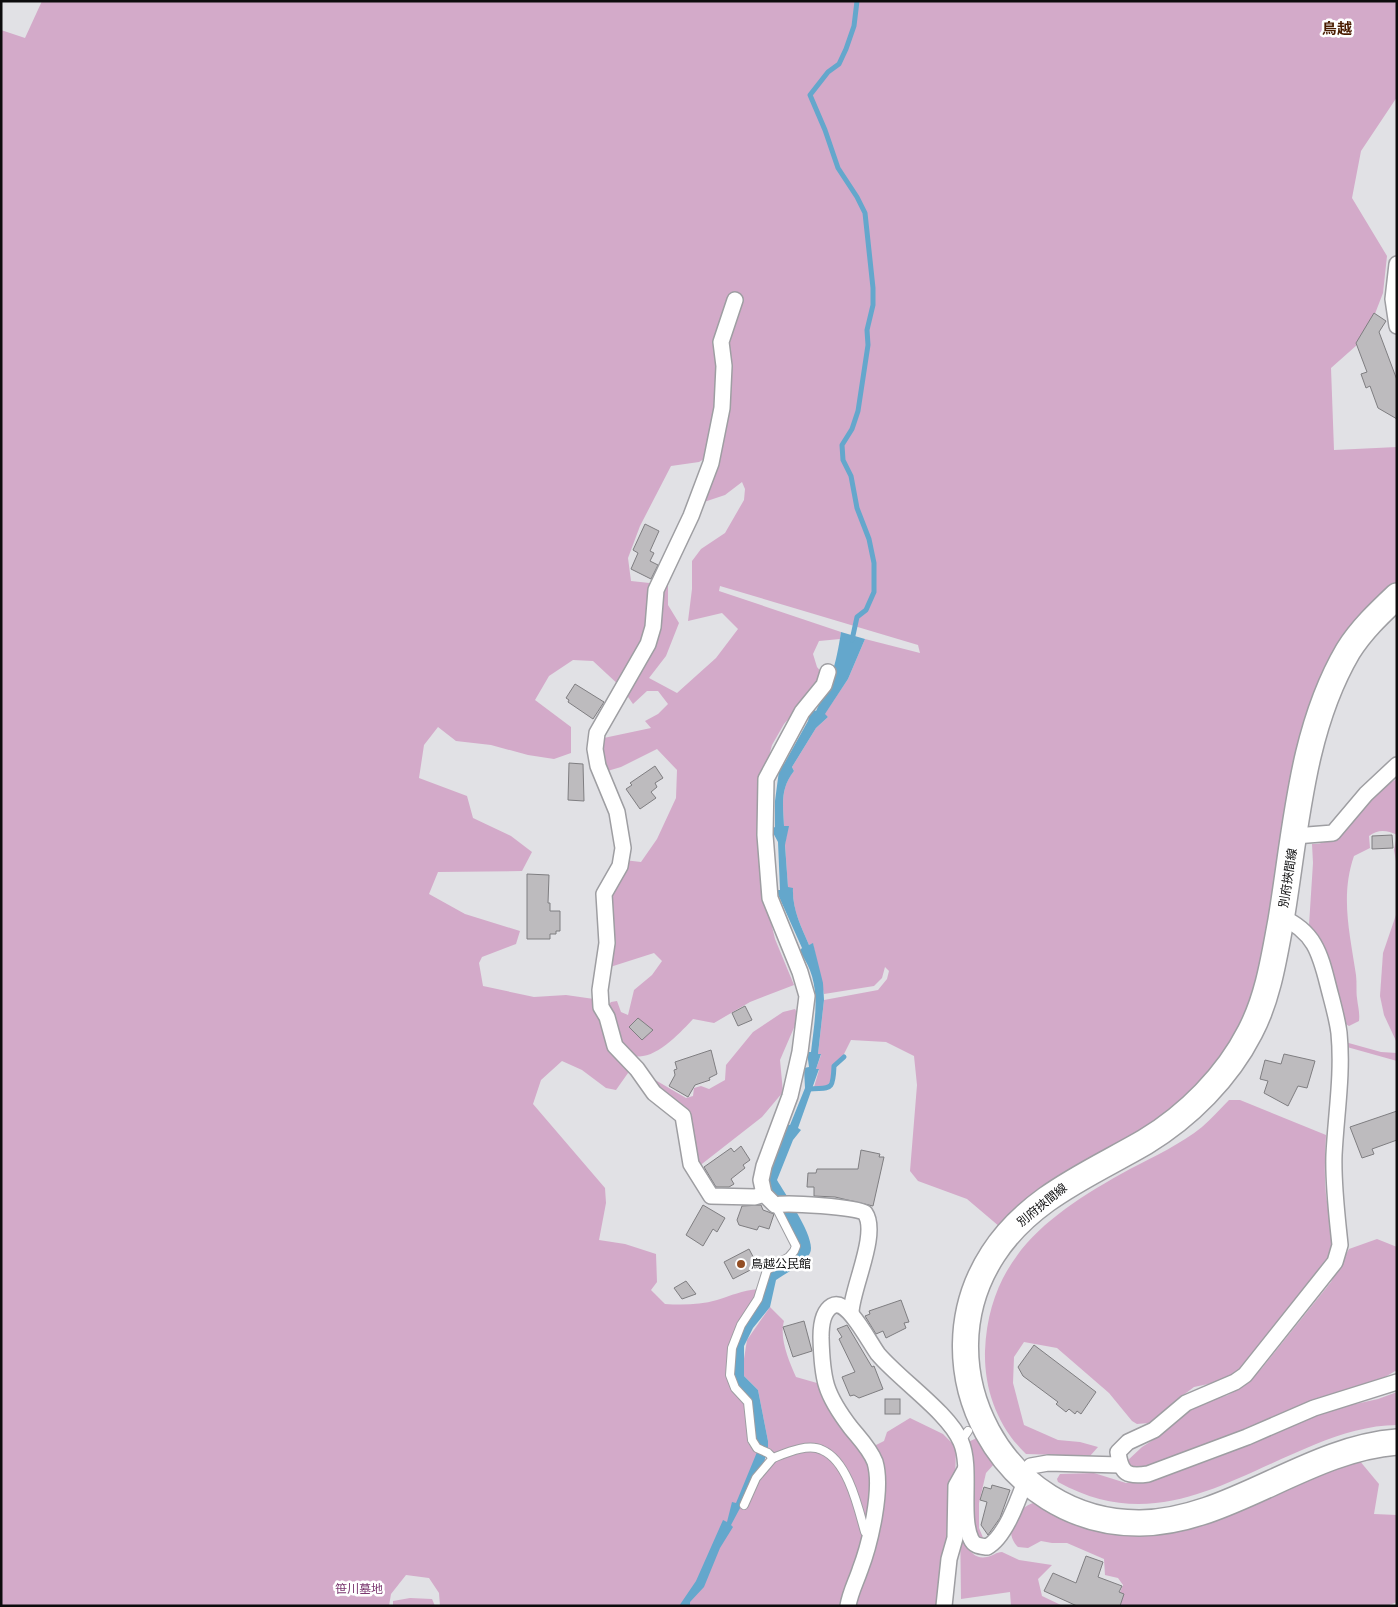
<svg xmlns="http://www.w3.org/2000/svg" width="1398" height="1607" font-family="'PT Sans Narrow','Noto Sans JP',sans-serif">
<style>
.green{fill:#d3aac9;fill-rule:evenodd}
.water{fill:#64a7cc}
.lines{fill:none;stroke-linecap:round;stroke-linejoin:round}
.stream{stroke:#64a7cc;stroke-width:5}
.building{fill:#bdbbbe;stroke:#7f7e81}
.service-casing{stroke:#9e9ea2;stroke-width:10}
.minor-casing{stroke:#9e9ea2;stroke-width:18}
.primary-casing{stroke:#9e9ea2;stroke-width:28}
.service{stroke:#fff;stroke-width:8}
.minor{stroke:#fff;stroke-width:15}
.primary{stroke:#fff;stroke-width:25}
.poi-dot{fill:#934e24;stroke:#fff;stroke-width:2}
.labels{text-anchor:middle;stroke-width:5;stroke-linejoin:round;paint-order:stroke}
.street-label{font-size:12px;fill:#0c0c0d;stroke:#fff}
.poi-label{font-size:12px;fill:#0c0c0d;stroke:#fff;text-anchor:start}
.park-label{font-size:12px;fill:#7c3971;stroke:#fff}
.quarter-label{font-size:15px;font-weight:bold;fill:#4a1c00;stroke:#fff}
</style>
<rect width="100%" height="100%" fill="#e1e1e5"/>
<!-- green -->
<g class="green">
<path d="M 42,1 L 1397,1 L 1397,97 L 1361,151 L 1352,198 L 1387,256 L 1383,293 L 1366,337 L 1331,368 L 1334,450 L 1397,447 L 1397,581 L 1355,624 L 1289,817 L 1260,967 L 1247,1014 L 1222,1057 L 1183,1100 L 1144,1128 L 1089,1160 L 1000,1227 L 967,1199 L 918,1181 L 910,1171 L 917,1085 L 914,1056 L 886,1042 L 851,1040 L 843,1056 L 834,1066 L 833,1077 L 826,1088 L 814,1087 L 819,1070 L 816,1069 L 821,1055 L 818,1054 L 824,1000 L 878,990 L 887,979 L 889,971 L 885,967 L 882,978 L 874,986 L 824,994 L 813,944 L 809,945 C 801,926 792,909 793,889 L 788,888 L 785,844 L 788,827 L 784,826 C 783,805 780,788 794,771 L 792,767 L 816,728 L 828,717 L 824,715 L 848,679 L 865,639 L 920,653 L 918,645 L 720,586 L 719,591 L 841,632 L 840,639 L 819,641 L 813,654 L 817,667 L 822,673 L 816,688 L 784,724 L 772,745 L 763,778 L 765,897 L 775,939 L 794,985 L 750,1002 L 714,1023 L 693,1019 C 680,1033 642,1075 623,1047 C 616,1036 611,1020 606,1008 L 611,1002 L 617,1001 L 621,1012 L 628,1015 L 634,990 L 652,975 L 662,961 L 654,953 L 607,968 L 608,904 L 624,860 L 641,862 L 657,839 L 676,798 L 677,770 L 657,749 L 621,767 L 604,772 L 599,739 L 651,728 L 645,721 L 658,714 L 668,704 L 658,691 L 647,691 L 633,704 L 621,687 L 593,661 L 573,660 L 549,676 L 535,700 L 571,727 L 571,753 L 554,759 L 528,755 L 491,745 L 456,741 L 438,727 L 424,745 L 419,778 L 467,796 L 473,818 L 511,836 L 532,852 L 522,871 L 438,872 L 429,894 L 465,914 L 520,931 L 516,944 L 482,957 L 479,963 L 483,986 L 534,997 L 566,995 L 594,999 L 627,1064 L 628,1073 L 616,1090 L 606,1088 L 582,1070 L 562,1061 L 541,1080 L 533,1104 L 605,1188 L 606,1203 L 599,1240 L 625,1244 L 656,1254 L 657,1282 L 651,1290 L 665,1304 C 682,1305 700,1305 717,1300 C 733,1295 740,1291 759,1289 L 728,1373 L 745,1403 L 748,1443 L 753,1450 L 770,1463 L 799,1451 L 821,1450 L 835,1463 L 848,1484 L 863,1534 L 843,1606 L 440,1606 L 439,1593 L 429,1578 L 406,1575 L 391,1594 L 389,1606 L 1,1606 L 1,30 L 25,38 ZM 718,451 L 701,503 L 725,495 L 742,482 L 745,489 L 744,500 L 725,533 L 701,549 L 692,561 L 692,589 L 688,621 L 722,613 L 738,629 L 716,658 L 677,693 L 649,678 L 666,656 L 679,623 L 668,605 L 668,585 L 631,581 L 628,558 L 640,526 L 671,466 L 699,462 Z"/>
<path d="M 1397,779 L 1397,867 L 1394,850 L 1397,835 C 1387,830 1378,829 1369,836 L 1370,848 L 1354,856 C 1340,896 1350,934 1356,975 C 1357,983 1356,991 1357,998 C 1358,1007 1360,1013 1359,1021 L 1349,1026 L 1344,1023 C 1336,993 1331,946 1309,925 L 1313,863 L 1312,844 C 1342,847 1369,792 1397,779 Z"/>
<polygon points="1397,912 1397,1043 1384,1015 1380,996 1383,953"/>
<polygon points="795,1009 799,1016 780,1060 783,1092 762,1117 698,1167 691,1139 645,1074 686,1098 693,1096 694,1088 701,1086 709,1089 725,1080 726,1065 753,1032 783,1012"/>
<polygon points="1345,1042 1381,1052 1397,1053 1397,1061 1347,1047"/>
<path d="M 1229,1100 L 1240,1100 L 1326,1135 C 1325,1155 1324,1175 1326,1195 C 1329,1219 1336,1237 1328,1261 L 1237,1373 L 1213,1383 L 1194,1387 L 1178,1399 L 1166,1413 L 1149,1423 L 1137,1424 L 1132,1421 L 1109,1393 L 1057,1348 L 1024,1342 L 1014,1357 L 1013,1383 L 1024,1425 L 1058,1440 L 1080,1442 L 1098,1447 L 1090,1456 L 1026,1454 C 998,1427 984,1390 985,1351 C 989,1255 1052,1212 1130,1169 C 1153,1157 1181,1144 1202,1127 C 1211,1119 1220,1109 1229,1100 Z"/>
<polygon points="1377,1239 1397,1247 1397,1370 1373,1384 1142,1468 1133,1467 1126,1462 1142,1447 1161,1435 1173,1422 1195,1406 1228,1395 1244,1386 1262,1368 1331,1282 1349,1249"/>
<path d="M 770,1307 L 784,1321 C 779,1338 789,1361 796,1377 L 817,1383 L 865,1454 L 873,1477 L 865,1529 L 853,1489 L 822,1447 L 775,1456 L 768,1449 L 768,1441 L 758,1390 L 744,1376 L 743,1365 L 747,1340 Z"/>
<path d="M 1397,1392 L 1397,1425 C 1369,1425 1341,1434 1316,1444 C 1227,1480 1154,1535 1058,1482 L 1057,1479 L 1060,1474 L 1094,1473 L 1126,1483 L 1147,1482 L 1216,1458 L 1333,1409 L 1378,1399 Z"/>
<polygon points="910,1418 943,1434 956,1447 954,1521 940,1606 855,1606 874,1533 872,1447 884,1441 887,1432"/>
<polygon points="977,1438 995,1463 986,1473 979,1503 979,1528 984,1540 978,1539 974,1535 968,1442"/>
<path d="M 1359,1460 L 1379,1484 L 1374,1514 L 1397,1515 L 1397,1602 L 1387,1606 L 1114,1606 L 1123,1585 L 1118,1578 L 1105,1575 L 1104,1559 L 1067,1543 L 1052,1543 L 1041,1541 L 1028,1548 L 1018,1547 C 1003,1532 1014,1510 1033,1503 L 1102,1530 L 1314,1476 Z"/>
<path d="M 960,1520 C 964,1534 966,1561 987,1557 C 993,1556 996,1552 1002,1552 L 1019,1560 L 1052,1565 L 1038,1579 L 1042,1596 L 1063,1606 L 1011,1606 L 1010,1592 L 961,1599 Z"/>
<polygon points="410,1598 432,1599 435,1606 393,1606 393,1601"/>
</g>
<!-- water -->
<path class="water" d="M 841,632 L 865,639 L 848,679 L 825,714 L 828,717 L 816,728 L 792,767 L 794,771 C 780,789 783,804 784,826 L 789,826 L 785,845 L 788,887 L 793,888 C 792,909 801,926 809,945 L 813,943 L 823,983 L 824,1000 L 818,1054 L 821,1054 L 816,1069 L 819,1069 L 798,1128 L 801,1130 L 793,1140 L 777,1180 C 785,1194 817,1239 810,1253 C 804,1264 786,1273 776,1280 L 770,1307 L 753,1328 L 744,1346 L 744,1376 L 758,1390 L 768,1441 L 768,1449 L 763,1465 L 731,1525 L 733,1527 L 720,1548 L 704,1587 L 690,1602 L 690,1606 L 679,1606 L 696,1581 L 723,1520 L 727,1522 L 732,1502 L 736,1503 L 757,1452 L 753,1411 L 750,1401 L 733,1377 L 735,1345 L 744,1324 L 760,1303 L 769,1273 L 791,1258 L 801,1246 L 768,1185 C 768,1164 785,1146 786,1124 L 790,1125 L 805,1088 L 804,1068 L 809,1067 L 807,1052 L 811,1052 C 815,1016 823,982 799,951 L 802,948 L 776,890 L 780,890 L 778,842 L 771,829 L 775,827 L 775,801 L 780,763 L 784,764 L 808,721 L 811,708 L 816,711 C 831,681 836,665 841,632 Z"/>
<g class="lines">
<!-- stream -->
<g class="stream">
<polyline points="852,640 857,617 866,610 874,592 874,563 869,539 857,508 851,476 843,460 842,445 852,429 858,411 868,345 867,330 873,305 873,288 865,213 857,197 838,168 825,130 810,95 828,72 839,64 846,49 854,26 857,1"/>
<path d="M 809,1089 C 830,1087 833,1093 834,1066 L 844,1057"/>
</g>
</g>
<!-- building -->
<g class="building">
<polygon points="1374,313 1386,321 1379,332 1397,380 1397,419 1378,408 1370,386 1366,388 1361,374 1367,372 1356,343"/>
<polygon points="645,524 659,531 650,551 654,553 650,561 658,565 651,579 631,569 638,553 633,550"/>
<polygon points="575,684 604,702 593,719 568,702 569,700 566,698"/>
<polygon points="569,763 583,764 584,801 568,800"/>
<polygon points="655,766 663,778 655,783 657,787 651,792 656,798 640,809 626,789 632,785 630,783"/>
<polygon points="1392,835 1393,848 1372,849 1372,836"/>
<polygon points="527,874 549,875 548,903 550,903 550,911 560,911 560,931 556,931 556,934 550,934 550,939 527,939"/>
<polygon points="745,1006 752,1020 738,1026 732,1013"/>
<polygon points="638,1018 653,1030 642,1040 629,1027"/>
<polygon points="711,1050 717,1074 709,1078 710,1080 695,1085 688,1097 669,1086 675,1075 674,1070 677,1069 675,1062"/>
<polygon points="1284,1054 1315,1061 1307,1088 1298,1086 1288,1106 1264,1093 1268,1081 1260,1079 1265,1060 1281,1064"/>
<polygon points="1397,1111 1397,1140 1372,1149 1374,1154 1362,1158 1350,1127"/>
<polygon points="741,1146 750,1160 743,1165 745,1168 731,1179 734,1184 729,1187 716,1187 704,1167 731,1148 734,1152"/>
<polygon points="861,1150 880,1154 879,1157 884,1157 873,1206 835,1197 814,1196 814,1187 807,1187 808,1173 816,1173 817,1169 858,1169"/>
<polygon points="703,1205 725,1218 717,1232 713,1229 703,1246 686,1235"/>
<polygon points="761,1205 763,1210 774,1214 769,1229 759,1226 757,1230 739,1225 737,1220 742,1206"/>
<polygon points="749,1249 758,1266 733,1279 724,1262"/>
<polygon points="686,1281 696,1294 682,1299 674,1288"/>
<polygon points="901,1300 909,1322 904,1323 906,1328 886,1338 883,1331 876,1334 865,1316 870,1314 869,1311"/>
<polygon points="804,1321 812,1351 793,1357 783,1327"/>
<polygon points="847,1325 872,1367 874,1366 883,1389 859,1398 854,1395 850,1396 842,1377 855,1372 839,1339 842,1337 837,1329"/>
<polygon points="1034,1345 1096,1392 1081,1414 1077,1411 1075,1414 1069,1409 1066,1412 1056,1404 1058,1402 1023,1376 1018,1367"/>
<rect x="885" y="1399" width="15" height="15"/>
<polygon points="992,1485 1010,1490 1000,1518 988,1535 981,1525 987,1502 980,1500 984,1487 991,1489"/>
<polygon points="1086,1556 1103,1562 1098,1577 1122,1586 1119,1592 1124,1594 1120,1606 1077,1606 1044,1591 1053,1573 1076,1583"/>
</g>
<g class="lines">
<defs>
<g id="service">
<path d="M 775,1205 L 796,1246 L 794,1251 L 789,1257 L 767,1270 L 758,1299 L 741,1325 L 732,1348 L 730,1375 L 735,1388 L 748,1402 L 752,1440 L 757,1448 L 768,1453 L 773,1458 C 786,1453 808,1443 822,1450 C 848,1461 858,1507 865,1532 L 870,1536"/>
<polyline points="961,1441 968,1431"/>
<polyline points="744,1505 756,1478 773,1458"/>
</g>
<g id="minor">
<polyline points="1397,264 1393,299 1397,326"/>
<path d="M 735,300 L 721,342 L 724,366 L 722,408 L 711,463 L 691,516 L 656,590 L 653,627 L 648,644 L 597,733 L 595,749 L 598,766 L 617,812 L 623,848 L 620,866 L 604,894 L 607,943 L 600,990 L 601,1007 L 607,1017 L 615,1046 L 637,1069 L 654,1093 L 683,1116 L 691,1164 L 711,1196 L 755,1197 L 764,1194 L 775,1205 C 787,1202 856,1207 865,1213 C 879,1233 852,1288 851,1312"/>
<polyline points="1295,836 1333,833 1366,794 1397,765"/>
<path d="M 1281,917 C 1314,931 1320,953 1328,985 C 1332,1001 1337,1017 1339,1033 C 1343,1074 1336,1114 1334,1155 C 1333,1185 1337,1215 1340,1245 L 1335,1262 L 1245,1375 L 1235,1382 L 1186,1403 L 1154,1430 L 1128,1442 L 1118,1452 C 1121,1474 1127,1477 1148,1474 L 1247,1437 L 1314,1408 L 1397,1382"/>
<polyline points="764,1194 761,1180 764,1166 790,1096 800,1052 807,996 800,972 770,898 765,835 766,779 802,712 824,685 828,672"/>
<path d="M 848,1606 C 850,1593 856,1582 860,1570 C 870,1544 883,1489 875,1462 C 870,1449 860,1439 851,1428 C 825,1394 822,1380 821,1337 C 821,1327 822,1312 832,1306 C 847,1297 869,1342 878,1354 C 900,1380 949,1413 961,1442 C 972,1467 960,1517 971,1539 C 974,1546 980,1546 987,1547 C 1008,1536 1022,1488 1031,1466 L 1048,1463 L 1120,1465"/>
<polyline points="944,1606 949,1559 955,1538 956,1486 965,1470"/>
</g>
<path id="primary" d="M 1397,596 C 1379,613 1361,630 1348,651 C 1301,731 1296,830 1281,920 C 1274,958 1268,998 1250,1032 C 1227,1077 1188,1116 1145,1142 C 1090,1174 1029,1198 993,1254 C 919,1368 1003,1524 1140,1523 C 1229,1522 1306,1449 1397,1442"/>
</defs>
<!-- service casing -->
<use href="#service" class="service-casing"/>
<!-- minor casing -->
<use href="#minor" class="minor-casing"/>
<!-- primary casing -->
<use href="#primary" class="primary-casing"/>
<!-- service -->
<use href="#service" class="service"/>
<!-- minor -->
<use href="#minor" class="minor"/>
<!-- primary -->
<use href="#primary" class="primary"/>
</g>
<!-- markers -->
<circle class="poi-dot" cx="741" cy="1264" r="5"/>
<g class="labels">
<!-- street labels -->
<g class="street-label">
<text transform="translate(1288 878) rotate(-81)" y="4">別府挾間線</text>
<text transform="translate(1042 1205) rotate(-39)" y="4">別府挾間線</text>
</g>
<!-- poi labels -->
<g class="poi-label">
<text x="751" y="1268">鳥越公民館</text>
</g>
<!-- park labels -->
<g class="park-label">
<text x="359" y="1593">笹川墓地</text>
</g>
<!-- quarter labels -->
<g class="quarter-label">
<text x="1337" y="34">鳥越</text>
</g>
</g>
<!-- border -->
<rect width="1398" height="1607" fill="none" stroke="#0c0c0d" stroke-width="5"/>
</svg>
